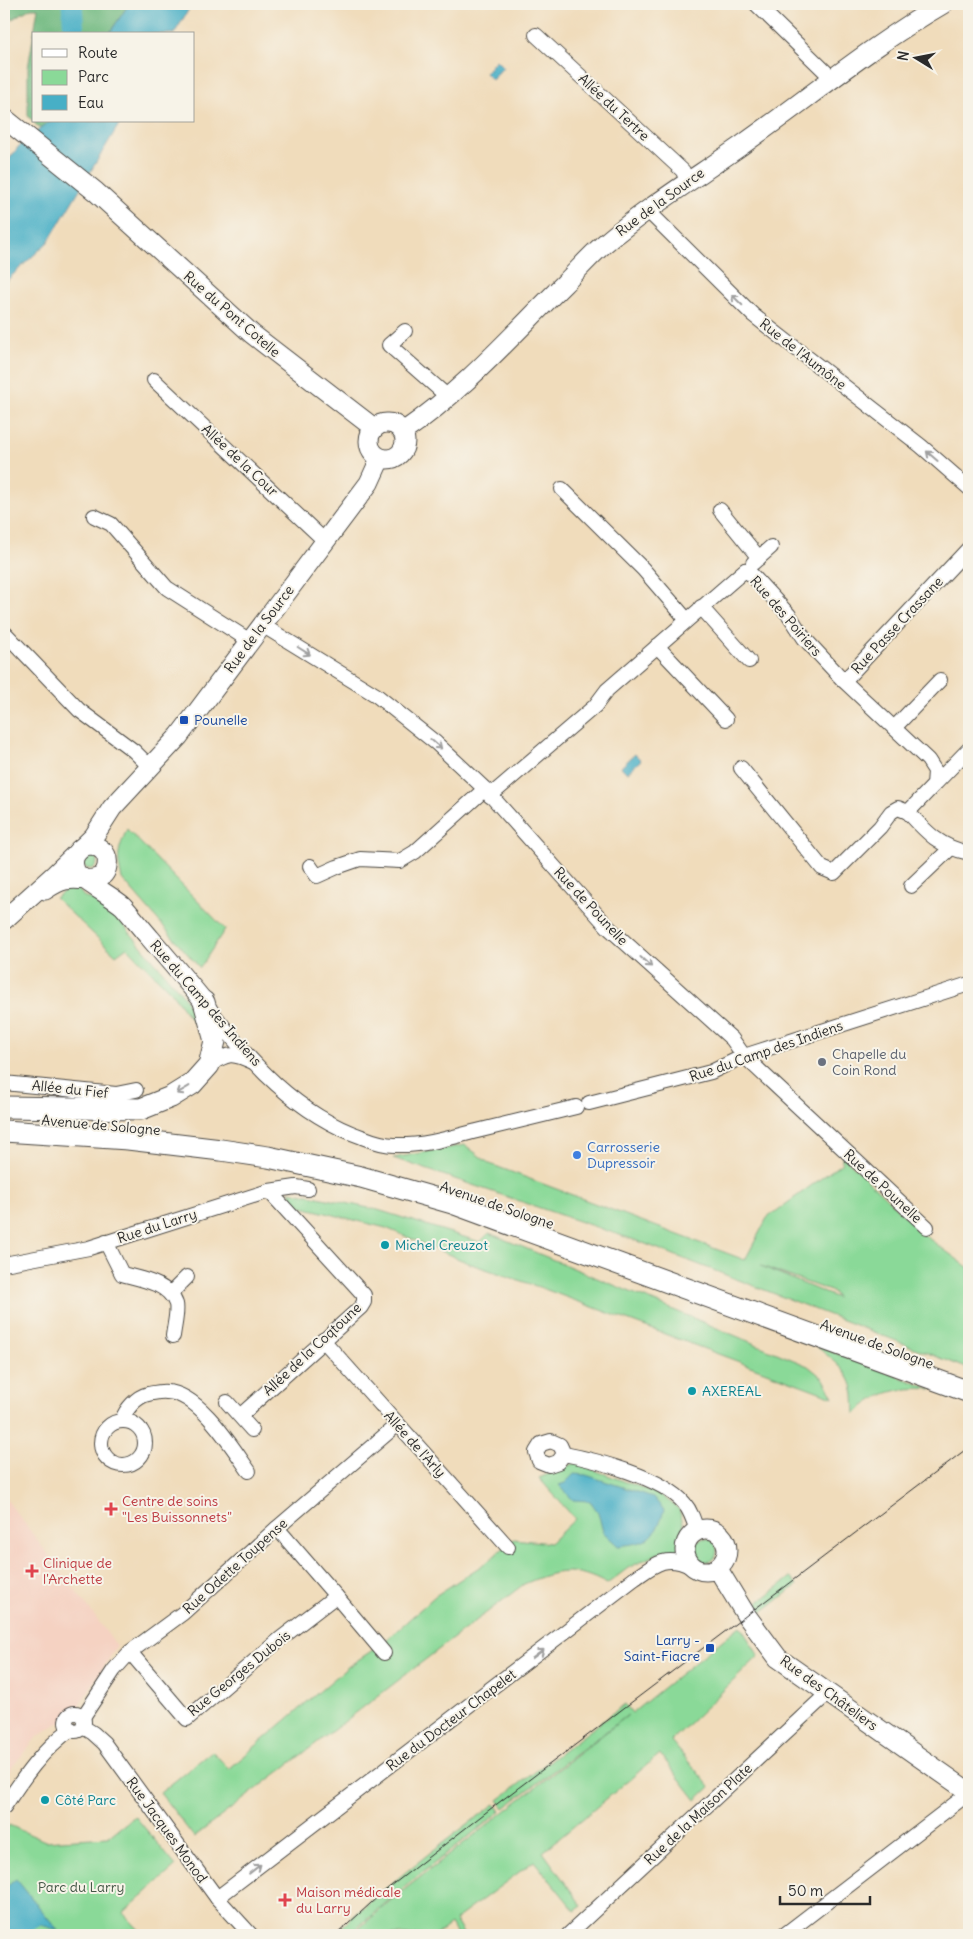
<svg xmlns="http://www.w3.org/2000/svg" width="973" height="1939" font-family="Delius,sans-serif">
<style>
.built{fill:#f5d2c2}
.green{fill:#8ad998;stroke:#5a8262;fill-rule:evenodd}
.forest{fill:#6fb980;stroke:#4d7256}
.water{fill:#47afc6;stroke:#396d78}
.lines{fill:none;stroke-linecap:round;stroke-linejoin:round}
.river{stroke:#47afc6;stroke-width:21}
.street-casing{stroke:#494641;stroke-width:16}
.secondary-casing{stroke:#494641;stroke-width:21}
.primary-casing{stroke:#494641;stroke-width:23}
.street{stroke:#fff;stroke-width:14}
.secondary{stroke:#fff;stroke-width:19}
.primary{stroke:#fff;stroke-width:21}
.tram{stroke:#2b2b2b;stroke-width:1}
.oneway{stroke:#a0a0a0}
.transit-dot{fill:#1a4fb4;stroke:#f7f3e8;stroke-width:2}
.worship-dot{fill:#6b7280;stroke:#f7f3e8;stroke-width:2}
.shop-dot{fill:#3f7fe0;stroke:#f7f3e8;stroke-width:2}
.culture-dot{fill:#0f9aa8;stroke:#f7f3e8;stroke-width:2}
.health-dot{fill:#e0444e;stroke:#f7f3e8;stroke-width:2}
.labels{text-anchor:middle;stroke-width:4;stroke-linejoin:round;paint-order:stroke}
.street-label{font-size:14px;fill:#2b2b2b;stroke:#f7f3e8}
.transit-label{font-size:14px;fill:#164399;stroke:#f7f3e8;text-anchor:start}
.worship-label{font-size:14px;fill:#5b616d;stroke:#f7f3e8;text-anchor:start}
.shop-label{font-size:14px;fill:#366cbe;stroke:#f7f3e8;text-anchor:start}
.culture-label{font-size:14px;fill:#0d838f;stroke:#f7f3e8;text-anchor:start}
.health-label{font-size:14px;fill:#be3a42;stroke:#f7f3e8;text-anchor:start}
.park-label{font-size:14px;fill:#435646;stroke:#f7f3e8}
</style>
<rect width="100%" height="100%" fill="#f7f3e8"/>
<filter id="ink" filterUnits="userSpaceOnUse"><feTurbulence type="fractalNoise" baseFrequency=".02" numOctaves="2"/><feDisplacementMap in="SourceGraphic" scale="10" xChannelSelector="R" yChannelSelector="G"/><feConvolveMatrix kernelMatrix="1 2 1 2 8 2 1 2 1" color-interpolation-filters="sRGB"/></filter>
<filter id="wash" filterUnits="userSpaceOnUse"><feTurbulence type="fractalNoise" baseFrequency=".0096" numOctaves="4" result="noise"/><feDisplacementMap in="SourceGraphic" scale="20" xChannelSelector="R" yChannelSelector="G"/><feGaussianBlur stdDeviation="1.12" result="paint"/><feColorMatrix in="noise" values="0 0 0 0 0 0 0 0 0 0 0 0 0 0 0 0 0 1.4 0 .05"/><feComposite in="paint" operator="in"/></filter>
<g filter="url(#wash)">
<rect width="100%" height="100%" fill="#f0dcbb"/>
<!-- built -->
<polygon class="built" points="4,1496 117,1646 70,1720 56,1724 36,1738 13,1766 4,1780"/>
<!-- green -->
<g class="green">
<path d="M 127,829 L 225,929 L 200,968 L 122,879 C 116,856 118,850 127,829 Z"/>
<circle cx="90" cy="862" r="7"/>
<polygon points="70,887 78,889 85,898 103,901 183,995 197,1019 193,1022 171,992 127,947 116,955 55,898"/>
<path d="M 465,1145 L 490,1164 L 745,1260 L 767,1218 L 842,1163 L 842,1155 L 924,1235 L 969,1268 L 969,1369 L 643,1243 L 393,1158 ZM 761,1266 L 833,1292 L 837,1298 Z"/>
<polygon points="290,1191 378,1210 480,1242 489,1233 808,1366 824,1379 833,1397 539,1287 471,1264 386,1228 294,1205"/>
<path d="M 816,1346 L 932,1389 C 899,1387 880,1391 855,1414 C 854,1406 855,1396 853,1389 C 849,1370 830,1358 816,1346 Z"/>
<path d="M 575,1463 L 659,1494 L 679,1509 L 684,1526 L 678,1543 L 678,1555 L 662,1557 L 659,1553 L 628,1568 L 607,1584 C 574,1566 557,1570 524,1584 L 194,1837 L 160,1793 L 212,1751 L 229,1769 L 349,1666 L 383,1643 L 435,1596 L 487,1562 L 514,1539 L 550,1543 L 575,1519 L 539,1478 Z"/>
<circle cx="705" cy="1550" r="12"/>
<polygon points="791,1577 797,1585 762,1612 756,1604"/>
<polygon points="740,1626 759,1656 671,1741 710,1787 696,1800 660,1754 543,1852 582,1906 575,1911 534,1861 455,1920 464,1935 457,1935 451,1924 436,1935 352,1935 391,1900 628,1715 504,1808 498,1800 625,1704 632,1713"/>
<path d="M 495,1804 L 501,1811 L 403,1888 L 349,1935 L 333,1935 C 384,1887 439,1845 495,1804 Z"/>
<polygon points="135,1816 176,1866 123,1913 144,1935 4,1935 4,1833 9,1825 45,1841 108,1837"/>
</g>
<!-- forest -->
<g class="forest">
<polygon points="4,4 63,4 64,34 34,34 34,121 50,121 40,129 28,116 28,68 38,8 31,8 4,24"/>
<polygon points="80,4 129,4 109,34 82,34"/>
</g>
<!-- water -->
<g class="water">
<polygon points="129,4 192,4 174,34 109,34"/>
<polygon points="496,60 503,67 492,80 485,73"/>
<polygon points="50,121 121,121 48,242 4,283 4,166 19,146"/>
<polygon points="635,754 641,760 627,773 621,767"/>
<path d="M 574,1474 L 586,1475 L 653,1497 L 664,1510 C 654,1541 649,1542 618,1546 L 603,1532 L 598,1512 L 590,1501 L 573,1500 L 559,1485 L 565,1483 Z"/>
<polygon points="16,1879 58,1930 41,1925 23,1935 4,1935 4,1889"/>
</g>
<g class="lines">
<!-- river -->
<polyline class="river" points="72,4 74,34"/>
</g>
</g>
<g filter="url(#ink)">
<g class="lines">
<defs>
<g id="street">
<polyline points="756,4 833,79"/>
<polyline points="536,35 683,171 687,182"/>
<polyline points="647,210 753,315 921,446 969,488"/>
<polyline points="405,331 389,345 448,397"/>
<polyline points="154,380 325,541"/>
<polyline points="562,489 643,569 687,620"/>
<polyline points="720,510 759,558"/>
<polyline points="94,516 111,524 167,588 250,641"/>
<polyline points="753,563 771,547"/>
<polyline points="701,607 749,661"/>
<polyline points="262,625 376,695 436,743 485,789 608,927 732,1039 744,1056 927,1227"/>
<polyline points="4,632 79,710 134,751 150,767"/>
<polyline points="657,646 726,719"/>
<polyline points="844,681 969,548"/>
<polyline points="894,728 940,680"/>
<polyline points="741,768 822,868 834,873 880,827 891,812 898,808 908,812"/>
<polyline points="934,785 969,749"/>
<path d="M 490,796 L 595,706 L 607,690 L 745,570 L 752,575 L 789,615 L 804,638 L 844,681 L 928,760 L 935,771 L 934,785 L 908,812 C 927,833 940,847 969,853"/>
<polyline points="310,866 317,876 337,867 360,859 400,861 415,852 485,789"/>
<polyline points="911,886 951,848"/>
<path d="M 210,1009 C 249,1062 298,1115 362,1137 C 372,1141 384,1145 395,1145 C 423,1146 450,1138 477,1131 C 510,1123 543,1115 576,1107"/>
<path d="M 209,1065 C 228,1053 232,1052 253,1062"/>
<polyline points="4,1083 116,1094 136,1090"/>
<polyline points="589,1103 711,1072 744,1056 969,984"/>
<path d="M 106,1242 L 122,1274 C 140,1279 169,1283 176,1304 C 178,1312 174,1327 173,1336"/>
<polyline points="4,1264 89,1248 269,1191 296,1187 308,1189"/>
<polyline points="170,1294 187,1277"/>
<polyline points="323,1340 508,1547"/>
<polyline points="227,1402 252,1430"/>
<polyline points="241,1415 361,1307 364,1302 364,1295 269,1191"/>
<path d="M 122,1420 C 126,1409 136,1397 148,1394 C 154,1393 161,1391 167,1392 C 199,1393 232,1447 249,1471"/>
<circle cx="123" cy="1443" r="22"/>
<path d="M 564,1454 L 558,1462 L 549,1465 L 539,1461 L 536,1452 L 541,1444 L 551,1441 L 560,1445 L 564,1454 C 596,1460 663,1478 684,1503 C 691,1511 694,1521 697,1531"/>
<polyline points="336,1596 384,1653"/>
<polyline points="130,1652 187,1719 280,1639 336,1596 277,1528"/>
<circle cx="75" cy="1722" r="9"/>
<polyline points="83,1717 114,1670 130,1652 183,1613 277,1528 398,1424"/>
<polyline points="83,1727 93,1733 104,1743 217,1898 251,1935"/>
<path d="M 4,1807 C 23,1778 43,1749 71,1729"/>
<path d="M 217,1898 L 634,1579 C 654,1565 665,1554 690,1566"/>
<polyline points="568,1935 828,1693"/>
<polyline points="784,1935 969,1793"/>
</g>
<g id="secondary">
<polyline points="4,118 96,192 252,334 374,428"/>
<circle cx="387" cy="441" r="18"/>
<path d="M 403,432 C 463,391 512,335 564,284 C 577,271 590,256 604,244 C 648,207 695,178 742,145 C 809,98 872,45 943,4"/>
<path d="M 45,890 C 51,886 58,881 65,880 C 79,877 104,886 107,866 C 108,861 107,856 104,852 C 100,848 95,845 90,845 C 78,846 70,858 75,870 C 78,878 113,897 123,906 C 132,916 141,928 150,938 C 168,959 186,980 204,1002"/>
<polyline points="4,920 55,874 94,836 112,808 179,736 369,483 380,459"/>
<circle cx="706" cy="1550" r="21"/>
<polyline points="715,1570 721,1574 746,1615 778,1658 969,1792"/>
</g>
<g id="primary">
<polyline points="4,1107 141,1109 171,1097 192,1084 209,1065 215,1041 204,1002"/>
<polyline points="4,1131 128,1139 221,1150 268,1157 361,1177 452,1203 969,1392"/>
</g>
</defs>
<!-- street casing -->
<use href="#street" class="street-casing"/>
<!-- secondary casing -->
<use href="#secondary" class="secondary-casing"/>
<!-- primary casing -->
<use href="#primary" class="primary-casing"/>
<!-- street -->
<use href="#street" class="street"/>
<!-- secondary -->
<use href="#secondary" class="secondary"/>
<!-- primary -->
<use href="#primary" class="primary"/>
<!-- tram -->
<polyline class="tram" points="336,1935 382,1893 489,1810 969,1447"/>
</g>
<!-- one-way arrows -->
<defs><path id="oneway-shaft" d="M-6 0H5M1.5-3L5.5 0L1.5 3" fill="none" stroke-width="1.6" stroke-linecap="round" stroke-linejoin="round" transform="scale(1.25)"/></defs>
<g class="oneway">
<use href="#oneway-shaft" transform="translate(737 300) rotate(-135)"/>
<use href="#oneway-shaft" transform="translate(932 456) rotate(-139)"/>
<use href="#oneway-shaft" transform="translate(304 651) rotate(32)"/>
<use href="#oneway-shaft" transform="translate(436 744) rotate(41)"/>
<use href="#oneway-shaft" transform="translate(646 962) rotate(42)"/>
<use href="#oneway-shaft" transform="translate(183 1090) rotate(149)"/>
<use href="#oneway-shaft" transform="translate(538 1654) rotate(-37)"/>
<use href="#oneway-shaft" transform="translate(255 1869) rotate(-38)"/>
</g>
</g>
<!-- markers -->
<g class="transit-dot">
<rect x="179" y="715" width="10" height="10" rx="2.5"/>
<rect x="705" y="1643" width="10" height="10" rx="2.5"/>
</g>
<circle class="worship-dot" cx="822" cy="1062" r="5"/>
<circle class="shop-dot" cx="577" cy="1155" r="5"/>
<g class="culture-dot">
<circle cx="385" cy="1245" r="5"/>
<circle cx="692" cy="1391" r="5"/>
<circle cx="45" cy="1800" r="5"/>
</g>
<g class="health-dot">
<path d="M108.5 1501.5h5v5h5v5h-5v5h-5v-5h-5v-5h5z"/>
<path d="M29.5 1563.5h5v5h5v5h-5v5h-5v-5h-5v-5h5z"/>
<path d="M282.5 1892.5h5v5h5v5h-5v5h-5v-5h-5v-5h5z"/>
</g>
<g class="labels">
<!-- street labels -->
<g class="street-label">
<text transform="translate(614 107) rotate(43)" y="5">Allée du Tertre</text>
<text transform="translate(660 202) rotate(-36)" y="5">Rue de la Source</text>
<text transform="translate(232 314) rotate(41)" y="5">Rue du Pont Cotelle</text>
<text transform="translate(803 354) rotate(38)" y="5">Rue de l'Aumône</text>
<text transform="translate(240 460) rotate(43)" y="5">Allée de la Cour</text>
<text transform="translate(786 616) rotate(49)" y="5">Rue des Poiriers</text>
<text transform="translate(897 625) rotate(-47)" y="5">Rue Passe Crassane</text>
<text transform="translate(259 629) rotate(-53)" y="5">Rue de la Source</text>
<text transform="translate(591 906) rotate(47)" y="5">Rue de Pounelle</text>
<text transform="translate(206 1003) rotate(49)" y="5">Rue du Camp des Indiens</text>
<text transform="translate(766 1051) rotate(-19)" y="5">Rue du Camp des Indiens</text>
<text transform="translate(70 1089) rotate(6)" y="5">Allée du Fief</text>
<text transform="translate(101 1125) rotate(5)" y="5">Avenue de Sologne</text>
<text transform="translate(883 1186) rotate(43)" y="5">Rue de Pounelle</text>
<text transform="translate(497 1205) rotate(19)" y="5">Avenue de Sologne</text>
<text transform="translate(157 1226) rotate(-18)" y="5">Rue du Larry</text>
<text transform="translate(877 1344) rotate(20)" y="5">Avenue de Sologne</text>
<text transform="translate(312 1349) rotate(-43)" y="5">Allée de la Coqtoune</text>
<text transform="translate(415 1444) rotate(48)" y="5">Allée de l'Arly</text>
<text transform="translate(235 1566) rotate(-42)" y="5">Rue Odette Toupense</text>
<text transform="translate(239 1673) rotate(-39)" y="5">Rue Georges Dubois</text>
<text transform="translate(829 1693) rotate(36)" y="5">Rue des Châteliers</text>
<text transform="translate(451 1720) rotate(-37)" y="5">Rue du Docteur Chapelet</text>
<text transform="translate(698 1814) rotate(-43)" y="5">Rue de la Maison Plate</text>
<text transform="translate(167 1830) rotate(54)" y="5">Rue Jacques Monod</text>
</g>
<!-- transit labels -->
<g class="transit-label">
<text x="194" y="725">Pounelle</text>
<text x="700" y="1645" text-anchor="end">Larry -<tspan x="700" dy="16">Saint-Fiacre</tspan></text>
</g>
<!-- worship labels -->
<g class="worship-label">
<text x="832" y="1059">Chapelle du<tspan x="832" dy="16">Coin Rond</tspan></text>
</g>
<!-- shop labels -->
<g class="shop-label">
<text x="587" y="1152">Carrosserie<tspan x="587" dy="16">Dupressoir</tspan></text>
</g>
<!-- culture labels -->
<g class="culture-label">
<text x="395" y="1250">Michel Creuzot</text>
<text x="702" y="1396">AXEREAL</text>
<text x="55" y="1805">Côté Parc</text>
</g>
<!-- health labels -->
<g class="health-label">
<text x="122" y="1506">Centre de soins<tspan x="122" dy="16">"Les Buissonnets"</tspan></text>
<text x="43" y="1568">Clinique de<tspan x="43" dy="16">l'Archette</tspan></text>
<text x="296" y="1897">Maison médicale<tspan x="296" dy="16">du Larry</tspan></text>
</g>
<!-- park labels -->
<g class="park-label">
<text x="81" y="1892">Parc du Larry</text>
</g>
</g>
<!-- margin -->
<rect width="973" height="1939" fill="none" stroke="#f7f3e8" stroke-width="20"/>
<!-- legend -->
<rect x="32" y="32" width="162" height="90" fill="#f7f3e8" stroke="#a5a39c"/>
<rect x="42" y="49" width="25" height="8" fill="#ffffff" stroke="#a5a39c"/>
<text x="78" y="58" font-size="15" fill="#2b2b2b">Route</text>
<rect x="42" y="70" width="25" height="15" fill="#8ad998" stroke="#a5a39c"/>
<text x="78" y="82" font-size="15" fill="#2b2b2b">Parc</text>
<rect x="42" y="95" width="25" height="15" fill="#47afc6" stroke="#a5a39c"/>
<text x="78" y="108" font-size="15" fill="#2b2b2b">Eau</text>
<!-- north arrow -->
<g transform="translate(916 58) rotate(280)" stroke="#f7f3e8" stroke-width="4" paint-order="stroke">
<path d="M0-4L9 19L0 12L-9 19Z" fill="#2b2b2b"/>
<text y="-8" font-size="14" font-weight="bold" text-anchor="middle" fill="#2b2b2b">N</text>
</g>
<!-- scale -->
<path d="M780 1896v8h90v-8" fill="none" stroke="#2b2b2b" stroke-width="2.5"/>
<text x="788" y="1896" font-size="15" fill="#2b2b2b" stroke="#f7f3e8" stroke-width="4" paint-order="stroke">50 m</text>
</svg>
